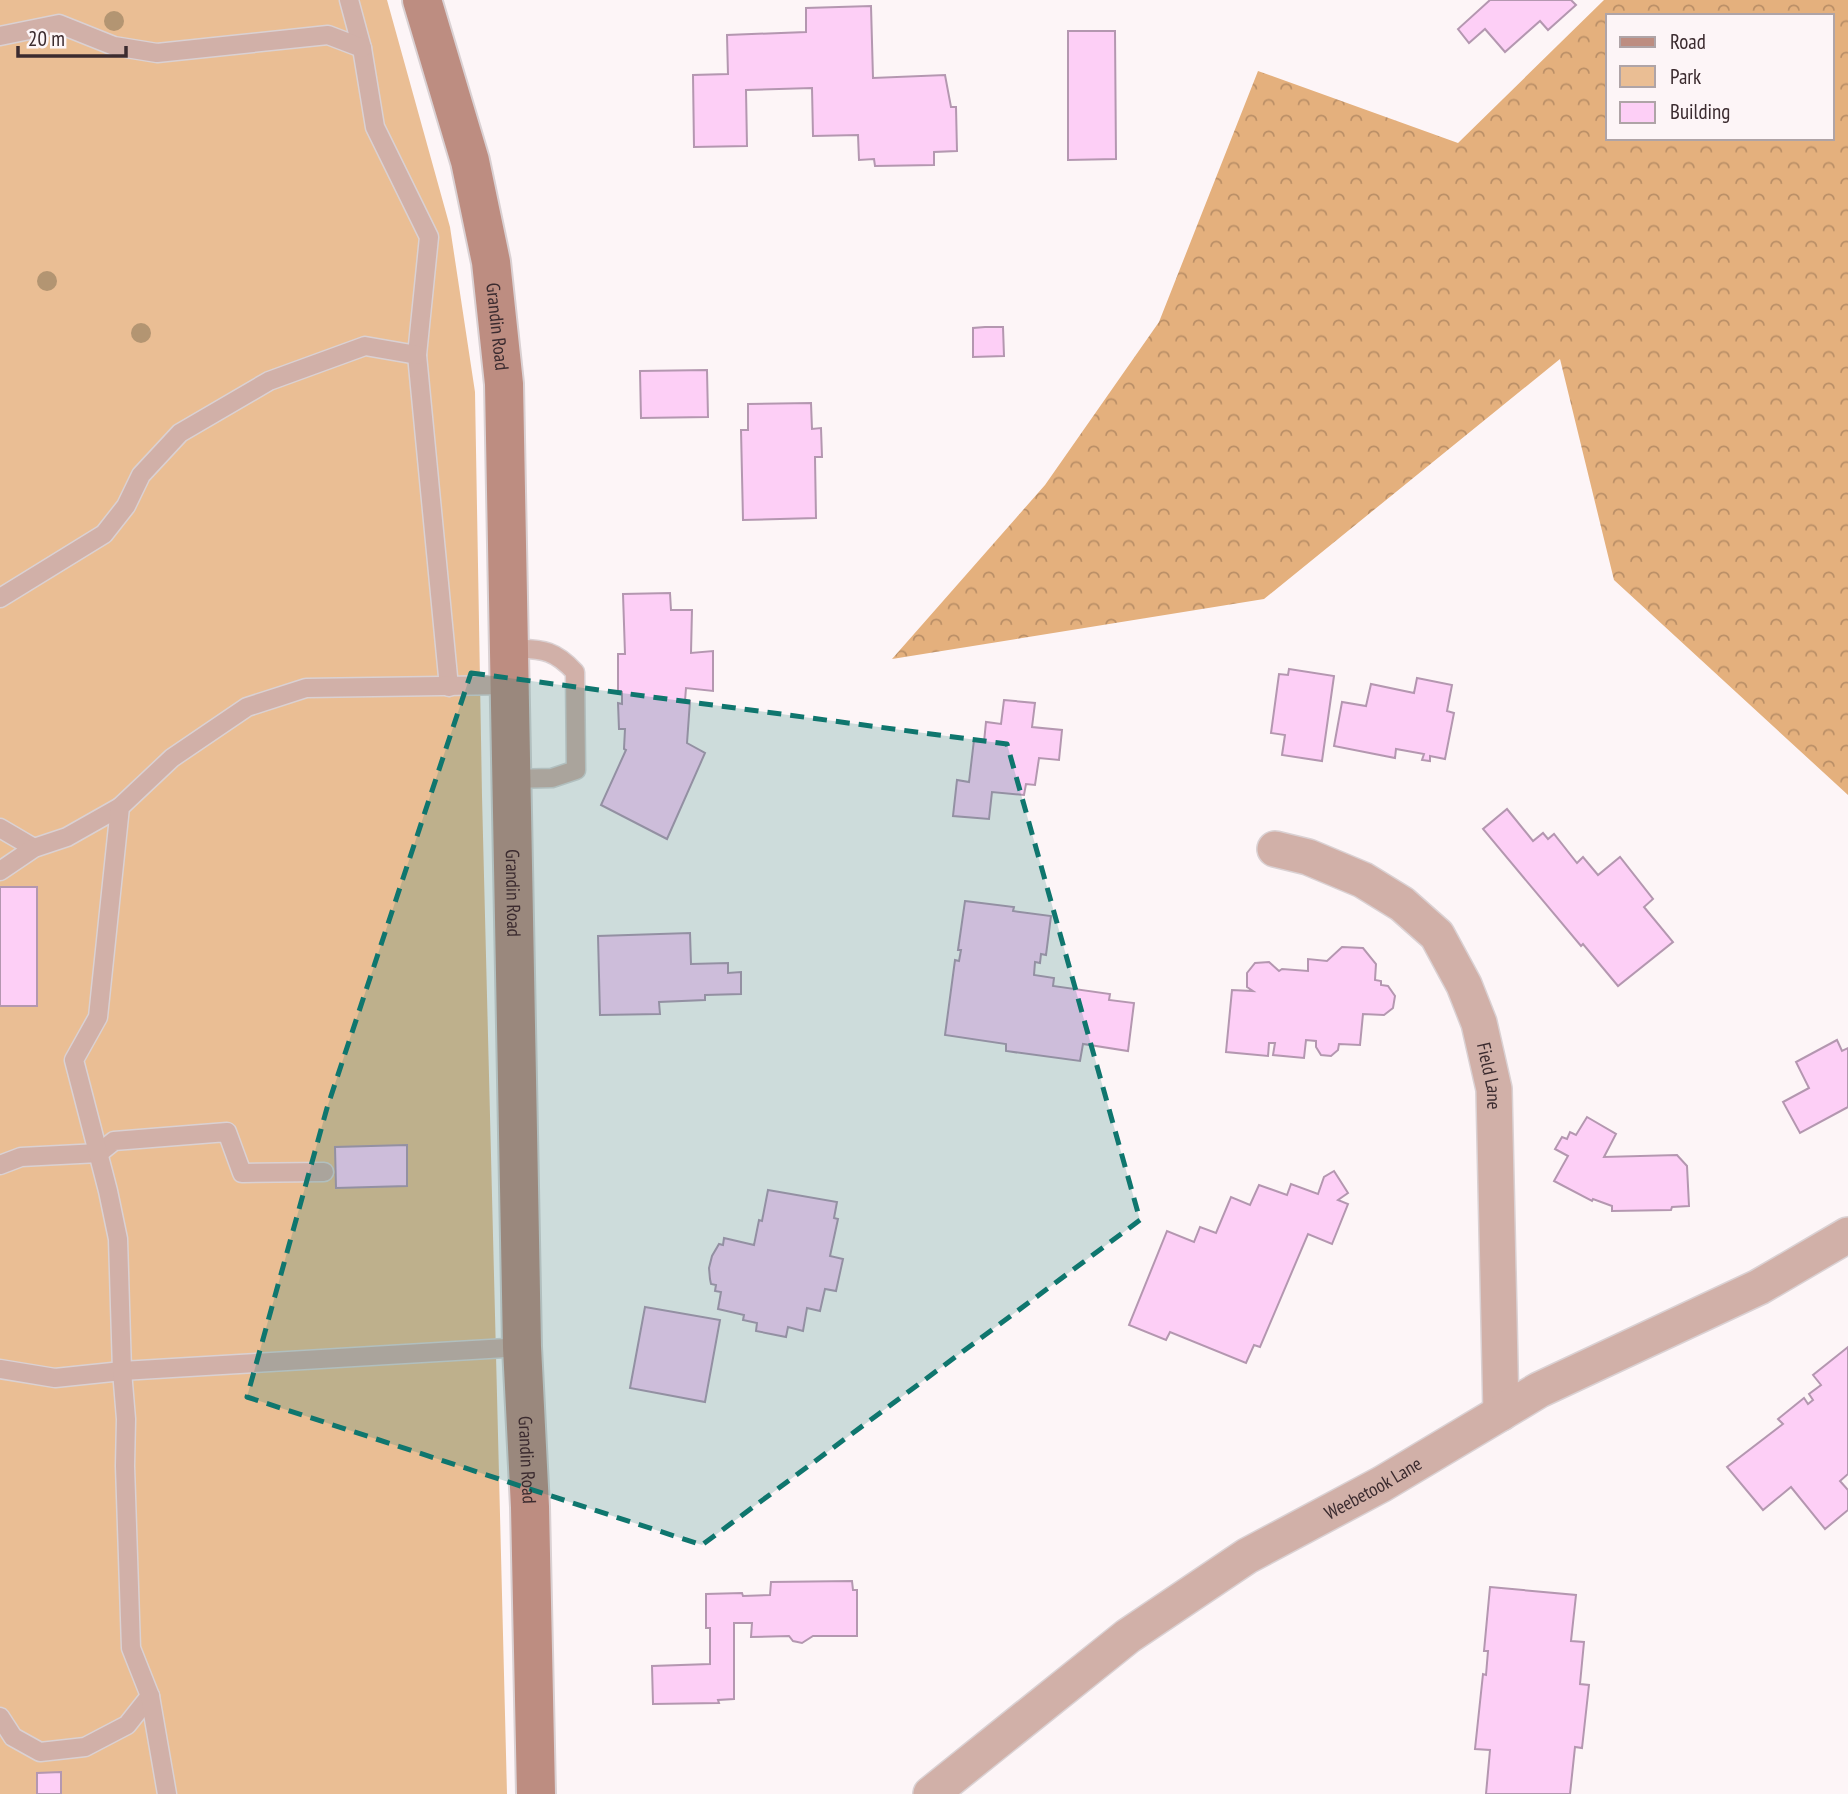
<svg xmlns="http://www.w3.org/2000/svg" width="1848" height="1794" font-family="'PT Sans Narrow',sans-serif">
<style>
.green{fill:#eabe94}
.forest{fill:url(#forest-crowns);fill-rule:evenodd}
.building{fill:#fdcff6;stroke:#b497b0;stroke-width:2}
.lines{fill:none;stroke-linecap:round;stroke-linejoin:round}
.lane-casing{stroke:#dad1d3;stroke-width:21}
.street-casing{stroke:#dad1d3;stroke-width:38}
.secondary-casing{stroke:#dad1d3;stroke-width:42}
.lane{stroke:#d1b0a8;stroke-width:18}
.street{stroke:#d1b0a8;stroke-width:35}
.secondary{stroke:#bd8d81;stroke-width:38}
.tree{fill:#b39572}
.marked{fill:#0f766e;fill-opacity:0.2;stroke:#0f766e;stroke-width:5;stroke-dasharray:14 9;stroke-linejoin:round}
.labels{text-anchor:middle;stroke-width:5;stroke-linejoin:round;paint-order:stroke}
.street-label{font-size:19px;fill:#3b2b2f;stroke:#fdf5f7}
</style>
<defs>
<pattern id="forest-crowns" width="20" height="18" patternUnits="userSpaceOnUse" patternTransform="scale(1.75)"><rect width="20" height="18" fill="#e4b07d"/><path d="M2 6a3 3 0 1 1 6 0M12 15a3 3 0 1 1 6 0" fill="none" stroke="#ba8f67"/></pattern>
</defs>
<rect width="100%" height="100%" fill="#fdf5f7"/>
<!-- green -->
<polygon class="green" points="0,0 387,0 450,227 475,392 482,796 507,1794 0,1794"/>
<!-- forest -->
<path class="forest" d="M 1604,0 L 1848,0 L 1848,795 L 1614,580 L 1560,359 L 1264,599 L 892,659 L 1045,485 L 1159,322 L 1258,71 L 1458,143 ZM 1608,16 L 1832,16 L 1832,138 L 1608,138 Z"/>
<!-- building -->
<g class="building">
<polygon points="1490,0 1571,0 1576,5 1548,30 1540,21 1505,52 1485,29 1469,43 1458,29"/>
<polygon points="871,6 873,78 945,75 951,107 956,107 957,151 934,152 934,165 875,166 874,159 859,160 858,135 813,136 812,88 746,90 747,146 694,147 693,75 728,74 727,35 806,32 806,8"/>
<polygon points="1068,31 1115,31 1116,159 1068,160"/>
<polygon points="985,327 1003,327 1004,356 973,357 973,328"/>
<polygon points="707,370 708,417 641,418 640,371"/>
<polygon points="811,403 812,429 821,428 822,457 815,457 816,518 743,520 741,430 748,430 748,404"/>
<polygon points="670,593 671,610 692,610 691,653 713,651 713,691 686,688 685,701 690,701 687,743 705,753 667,839 601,805 626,750 624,749 625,729 619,729 618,703 622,704 622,692 618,691 618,654 625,654 623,594"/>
<polygon points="1289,669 1334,676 1322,761 1282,755 1285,735 1271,733 1279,674 1288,675"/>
<polygon points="1417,678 1452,685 1447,711 1454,713 1445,759 1430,756 1430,761 1422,760 1424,754 1396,749 1395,758 1334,746 1342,702 1366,706 1371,684 1414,693"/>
<polygon points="1004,700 1035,703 1032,727 1062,730 1059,760 1039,758 1035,785 1026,784 1024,795 992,792 989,819 953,816 957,780 969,782 974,740 984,742 986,722 1001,724"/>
<polygon points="1507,809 1533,841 1543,833 1548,839 1554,834 1577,863 1583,857 1598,875 1620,857 1653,899 1644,907 1673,942 1618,986 1583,944 1581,946 1483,829"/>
<rect x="0" y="887" width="37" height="119"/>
<polygon points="965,901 1014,907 1013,911 1051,916 1046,955 1041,954 1040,963 1035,962 1034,975 1054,978 1053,986 1110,994 1109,1000 1134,1003 1128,1051 1083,1044 1080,1061 1006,1051 1006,1044 945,1035 955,960 959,961 961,950 958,950"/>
<polygon points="690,933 691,964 728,963 728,973 741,972 741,994 705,995 705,1000 659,1002 660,1014 600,1015 598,936"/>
<polygon points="1342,947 1363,948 1376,964 1375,980 1381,981 1381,985 1388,986 1395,996 1393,1008 1384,1015 1363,1014 1360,1045 1339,1044 1338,1050 1331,1056 1321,1055 1316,1047 1316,1041 1306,1040 1304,1058 1273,1055 1275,1043 1269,1043 1268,1056 1226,1052 1232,990 1253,991 1247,987 1247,973 1255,963 1269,962 1279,971 1282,969 1308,971 1308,959 1327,961"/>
<polygon points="1837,1040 1842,1051 1848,1048 1848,1107 1800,1133 1783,1102 1809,1088 1796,1062"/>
<polygon points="1587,1117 1616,1134 1604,1157 1677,1155 1687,1166 1689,1206 1672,1207 1671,1210 1612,1211 1612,1206 1593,1199 1592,1201 1554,1181 1568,1156 1555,1149 1562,1137 1567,1139 1570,1132 1576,1135"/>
<polygon points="407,1145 407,1186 336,1188 335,1147"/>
<polygon points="1334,1171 1348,1193 1338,1200 1348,1204 1332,1244 1308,1234 1260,1347 1254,1345 1246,1363 1170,1332 1166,1340 1129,1325 1167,1231 1194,1242 1200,1227 1216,1233 1231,1197 1250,1205 1259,1185 1287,1195 1291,1184 1318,1194 1324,1177"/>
<polygon points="768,1190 837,1202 834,1218 838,1219 830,1256 843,1259 836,1291 825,1289 820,1311 807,1308 803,1331 788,1327 786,1337 756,1331 757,1323 743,1320 744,1315 718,1309 721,1292 715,1291 716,1285 711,1284 710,1279 709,1268 712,1256 719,1244 723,1245 724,1238 754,1245 759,1220 762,1221"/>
<polygon points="645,1307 720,1320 705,1402 630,1388"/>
<polygon points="1848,1347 1848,1474 1840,1481 1848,1490 1848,1510 1825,1529 1791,1487 1763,1510 1727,1467 1783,1424 1778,1419 1804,1398 1808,1404 1813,1400 1809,1394 1821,1385 1813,1375"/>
<polygon points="852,1581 853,1590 857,1590 857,1636 813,1636 802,1643 793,1641 789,1636 751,1637 752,1623 734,1623 734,1699 718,1700 719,1703 653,1704 652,1666 710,1664 710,1628 706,1628 706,1594 742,1593 743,1596 770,1595 771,1582"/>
<polygon points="1490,1587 1576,1595 1571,1641 1584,1642 1580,1684 1589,1685 1582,1748 1575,1747 1570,1794 1486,1794 1490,1750 1475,1749 1483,1674 1486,1675 1488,1651 1484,1651"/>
<polygon points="61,1772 61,1794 37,1794 37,1773"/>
</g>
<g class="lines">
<defs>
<g id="lane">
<polyline points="349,0 362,48 375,127 429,237 417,355 449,687"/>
<polyline points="0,36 59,24 114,46 157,53 328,35 362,48"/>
<polyline points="0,598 104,534 126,506 141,475 180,433 269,381 365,346 417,355"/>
<path d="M 508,648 C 540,650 552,647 575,672 L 576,770 L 552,778 L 511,779"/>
<polyline points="0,828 34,848"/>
<polyline points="0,871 34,848 67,837 120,807"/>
<polyline points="0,1165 21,1157 99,1153 114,1141 227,1132 242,1173 324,1172"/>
<polyline points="0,1369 55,1378 122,1371 522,1347"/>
<polyline points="0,1717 13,1737 40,1752 85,1747 127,1725 150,1696"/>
<polyline points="167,1794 150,1696 131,1648 125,1466 126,1419 122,1371 118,1239 108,1191 74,1060 98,1017 120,807 172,758 247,707 306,688 509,685"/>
</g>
<g id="street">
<path id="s1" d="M 1275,849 L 1308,857 L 1363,880 L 1402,904 L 1437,935 L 1464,985 L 1479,1023 L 1494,1089 L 1501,1413"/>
<path id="s2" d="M 931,1794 L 1128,1636 L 1247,1556 L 1382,1484 L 1539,1390 L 1759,1287 L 1848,1235"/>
</g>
<g id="secondary">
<path id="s3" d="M 422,0 L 470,161 L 491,262 L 504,384 L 522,1347 L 530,1507 L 536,1794"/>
</g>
</defs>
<!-- lane casing -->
<use href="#lane" class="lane-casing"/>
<!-- street casing -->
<use href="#street" class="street-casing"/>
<!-- secondary casing -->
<use href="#secondary" class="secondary-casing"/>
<!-- lane -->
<use href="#lane" class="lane"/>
<!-- street -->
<use href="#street" class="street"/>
<!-- secondary -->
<use href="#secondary" class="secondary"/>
</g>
<!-- trees -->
<g class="tree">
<circle cx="114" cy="21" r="10"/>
<circle cx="47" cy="281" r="10"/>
<circle cx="141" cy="333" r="10"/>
</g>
<!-- marked area -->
<path class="marked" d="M 471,673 L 1007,744 L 1140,1220 L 702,1545 L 247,1397 L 327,1108 Z"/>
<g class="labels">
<!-- street labels -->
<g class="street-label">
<text dy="7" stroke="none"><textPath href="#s3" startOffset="336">Grandin Road</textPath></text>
<text dy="7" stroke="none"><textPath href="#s3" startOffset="903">Grandin Road</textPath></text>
<text dy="7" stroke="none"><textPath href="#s1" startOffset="338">Field Lane</textPath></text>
<text dy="7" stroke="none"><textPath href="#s3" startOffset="1470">Grandin Road</textPath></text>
<text dy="7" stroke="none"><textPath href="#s2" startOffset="539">Weebetook Lane</textPath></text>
</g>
</g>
<!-- legend -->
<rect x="1606" y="14" width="228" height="126" fill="#fdf5f7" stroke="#afa4a7" stroke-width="2"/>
<rect x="1620" y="37" width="35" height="10" fill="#bd8d81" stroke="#afa4a7" stroke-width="2"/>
<text x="1670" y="49" font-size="21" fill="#3b2b2f">Road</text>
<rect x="1620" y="66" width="35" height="21" fill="#eabe94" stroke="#afa4a7" stroke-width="2"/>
<text x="1670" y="84" font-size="21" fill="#3b2b2f">Park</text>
<rect x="1620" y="102" width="35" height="21" fill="#fdcff6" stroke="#afa4a7" stroke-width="2"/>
<text x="1670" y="119" font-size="21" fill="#3b2b2f">Building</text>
<!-- scale -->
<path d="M18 46v10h108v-10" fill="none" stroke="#3b2b2f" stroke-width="3.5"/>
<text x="28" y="46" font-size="21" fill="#3b2b2f" stroke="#fdf5f7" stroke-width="5" paint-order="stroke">20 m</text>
</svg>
